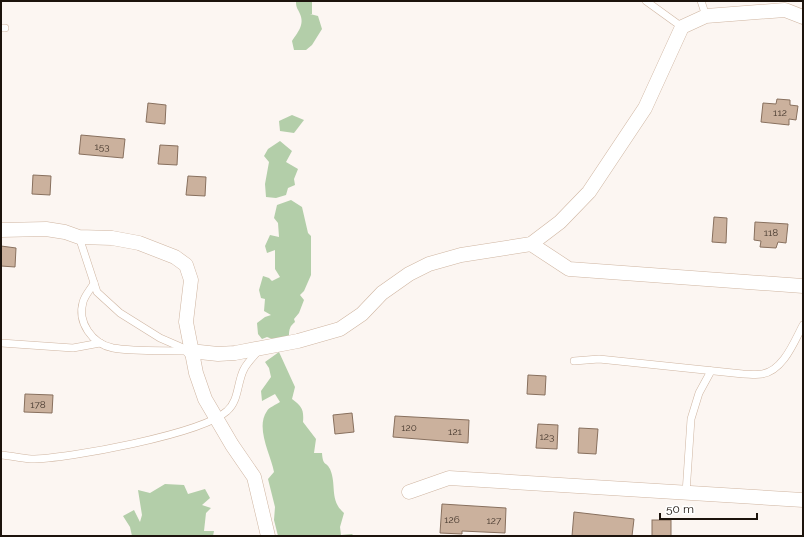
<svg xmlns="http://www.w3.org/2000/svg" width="804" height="537" font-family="Raleway,sans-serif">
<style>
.green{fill:#b3cea9}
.building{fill:#cbb19d;stroke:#88705e}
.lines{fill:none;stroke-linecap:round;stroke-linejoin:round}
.lane-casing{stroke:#cfb5a1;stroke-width:8}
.street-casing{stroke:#cfb5a1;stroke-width:15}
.lane{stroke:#fff;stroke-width:7}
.street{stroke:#fff;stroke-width:14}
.labels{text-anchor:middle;stroke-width:3;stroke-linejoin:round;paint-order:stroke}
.number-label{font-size:10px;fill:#483a30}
</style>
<rect width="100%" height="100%" fill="#fcf6f2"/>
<!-- green -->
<g class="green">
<path d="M 294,1 L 312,1 L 312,14 L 310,14 L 318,16 L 322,29 L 312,45 L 306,50 L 294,50 L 292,41 C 297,33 305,25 300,14 C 298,9 296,8 296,2 Z"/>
<polygon points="292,115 304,120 294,133 280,131 279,121"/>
<polygon points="280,141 292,151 286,162 298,169 294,179 295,185 288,188 286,195 276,198 266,197 265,184 269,162 264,156 268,149"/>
<path d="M 291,200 L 302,207 L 308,233 L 311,236 L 311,275 L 304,291 L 300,295 L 304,300 L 299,313 L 294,319 L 295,322 C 290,326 289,329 289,336 L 275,340 L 267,337 L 262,339 L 258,334 L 257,323 L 265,317 L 271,315 L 264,311 L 265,299 L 261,298 L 259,290 L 263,276 L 269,278 L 272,281 L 280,277 L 275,269 L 275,250 L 267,253 L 265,246 L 270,235 L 279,237 L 278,223 L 274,218 L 277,205 Z"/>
<path d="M 279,352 L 295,387 L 292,399 C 302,406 304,410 303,422 L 316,439 L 314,453 L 322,453 C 323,467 326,461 330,469 C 337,485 329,500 344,513 L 340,527 L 341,535 L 352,534 L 354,536 L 278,536 L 274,520 L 275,507 L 268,479 L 274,472 C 271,455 255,428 267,411 C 269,407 276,405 280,402 L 275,394 L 262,401 L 261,391 L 271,377 L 269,368 L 265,362 Z"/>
<polygon points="165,484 184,485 188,494 205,489 210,498 202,505 211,508 206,513 204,531 214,531 213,536 132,536 130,527 123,516 134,510 140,522 142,515 138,490 150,493"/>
</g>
<!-- building -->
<g class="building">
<polygon points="777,99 790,100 790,105 798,106 796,120 789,119 789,125 761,122 763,103 776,104"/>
<polygon points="148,103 166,105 165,124 146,122"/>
<polygon points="81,135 125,139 123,158 79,154"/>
<polygon points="160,145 178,146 177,165 158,164"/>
<polygon points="33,175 51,176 50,195 32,194"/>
<polygon points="188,176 206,177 205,196 186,195"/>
<polygon points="714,217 727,218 726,243 712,242"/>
<polygon points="755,222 788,224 786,243 778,242 776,248 760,247 761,241 754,240"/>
<polygon points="1,246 16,248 15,267 1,266"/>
<polygon points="528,375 546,376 545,395 527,394"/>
<polygon points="25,394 53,395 52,413 24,412"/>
<polygon points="352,413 354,432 335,434 333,415"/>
<polygon points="395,416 469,420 468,443 393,437"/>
<polygon points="538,424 558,425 557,449 536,448"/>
<polygon points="579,428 598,429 596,454 578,453"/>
<polygon points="442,504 506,508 505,533 462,531 462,534 440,533"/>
<polygon points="574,512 634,519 632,536 572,536"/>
<rect x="652" y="520" width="19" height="16"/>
</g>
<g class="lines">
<defs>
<g id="lane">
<polyline points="646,1 682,27"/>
<polyline points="701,1 706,16"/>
<polyline points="1,28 5,28"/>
<polyline points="79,237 97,292 120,313 160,338 190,351"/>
<path d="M 94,283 C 91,289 85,295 83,302 C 77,322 92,344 113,348 C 137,352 163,350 187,351"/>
<polyline points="1,343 73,348 100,343"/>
<path d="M 574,361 L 599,359 L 743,374 C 749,374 756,375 762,374 C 783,371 794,342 803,325"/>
<path d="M 1,455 C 11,456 21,458 31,459 C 67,459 202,434 227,411 C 239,401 237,382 244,369 C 247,363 254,356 259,350"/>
<polyline points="686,493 691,419 699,393 711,371"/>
</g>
<g id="street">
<polyline points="1,230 46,229 65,232 79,237 112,238 139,243 175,257 186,265 191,280 186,322 196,373 205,399 232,445 254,477 268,536"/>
<polyline points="531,244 569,269 803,286"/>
<polyline points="190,351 218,354 235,353 298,341 340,329 362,314 382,293 409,274 429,264 461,255 531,244 560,222 589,192 645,108 682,27 706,16 785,10 803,17"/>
<polyline points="409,492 449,478 803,500"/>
</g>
</defs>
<!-- lane casing -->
<use href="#lane" class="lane-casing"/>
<!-- street casing -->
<use href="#street" class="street-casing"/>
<!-- lane -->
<use href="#lane" class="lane"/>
<!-- street -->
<use href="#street" class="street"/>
</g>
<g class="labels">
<!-- number labels -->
<g class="number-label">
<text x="780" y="116">112</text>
<text x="102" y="150">153</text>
<text x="771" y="236">118</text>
<text x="38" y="408">178</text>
<text x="409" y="431">120</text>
<text x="455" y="435">121</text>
<text x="547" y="440">123</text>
<text x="452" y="523">126</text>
<text x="494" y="524">127</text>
</g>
</g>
<!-- border -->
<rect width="804" height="537" fill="none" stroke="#1c130c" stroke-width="4"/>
<!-- scale -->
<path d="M660 513v6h97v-6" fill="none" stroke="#1c130c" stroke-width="2"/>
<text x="666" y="513" font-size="12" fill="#1c130c" stroke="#ffffff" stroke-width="3" paint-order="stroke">50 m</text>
</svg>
